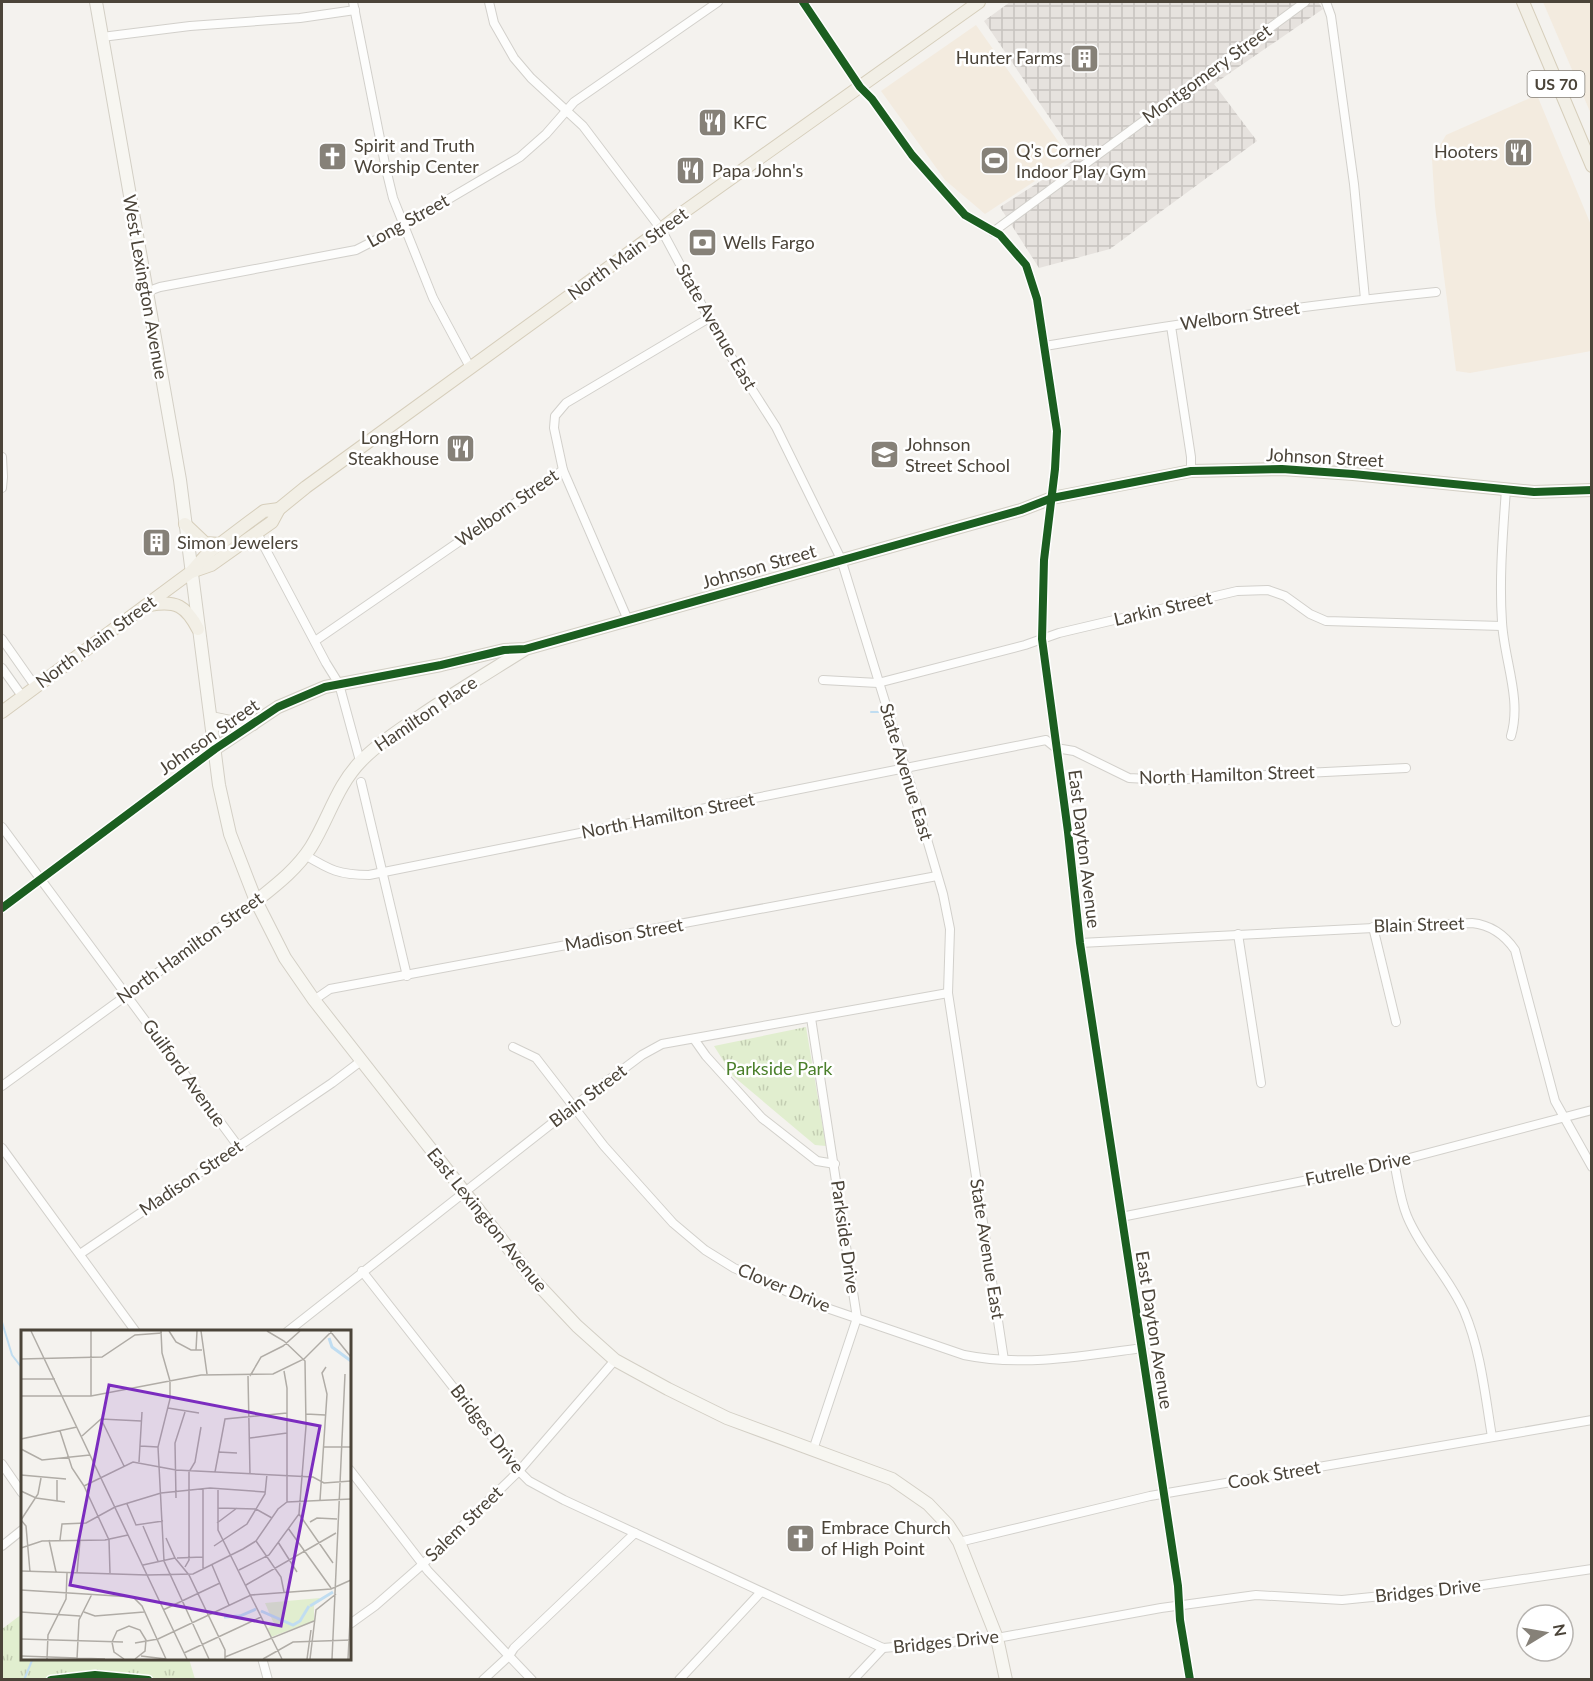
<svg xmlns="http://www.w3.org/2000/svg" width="1593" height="1681" font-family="Lato,sans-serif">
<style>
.commercial{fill:#f3ebdf}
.industrial{fill:url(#industrial-grid)}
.park{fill:url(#park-tufts)}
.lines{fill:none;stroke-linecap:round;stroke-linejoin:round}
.stream{stroke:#c0ddf1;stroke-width:2}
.street-casing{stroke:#d2d0cb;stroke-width:10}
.secondary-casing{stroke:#d3cfc5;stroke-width:14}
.primary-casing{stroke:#d6cebb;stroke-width:14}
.street{stroke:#fdfdfc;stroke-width:8}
.secondary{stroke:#f7f6f1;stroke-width:12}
.primary{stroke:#f2efe6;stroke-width:12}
.cycleway-casing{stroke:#fff;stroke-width:11}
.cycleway{stroke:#1b5e20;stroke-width:8}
.labels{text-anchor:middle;stroke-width:5;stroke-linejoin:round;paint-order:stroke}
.shield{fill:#fff;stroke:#817c74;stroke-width:1.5}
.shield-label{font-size:16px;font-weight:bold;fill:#4b4439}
.poi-label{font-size:18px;fill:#4b4439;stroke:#fff;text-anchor:start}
.street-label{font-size:18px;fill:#4b4439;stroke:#fff}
.park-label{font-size:18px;fill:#4a7f2a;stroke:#fff}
.inset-river{fill:none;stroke:#c0ddf1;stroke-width:3}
.inset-road{fill:none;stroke:#b0aca6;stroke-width:1.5}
.view{fill:#7b2cbf;fill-opacity:0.15;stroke:#7b2cbf;stroke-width:3}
.inset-edge{fill:none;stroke:#4b4439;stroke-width:3}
</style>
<defs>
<pattern id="industrial-grid" width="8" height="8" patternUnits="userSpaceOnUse" patternTransform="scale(1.5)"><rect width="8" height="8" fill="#e6e2de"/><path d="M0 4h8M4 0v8" fill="none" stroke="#c7c3bf"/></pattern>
<pattern id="park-tufts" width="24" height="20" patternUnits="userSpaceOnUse" patternTransform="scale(1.5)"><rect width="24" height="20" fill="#e1eecf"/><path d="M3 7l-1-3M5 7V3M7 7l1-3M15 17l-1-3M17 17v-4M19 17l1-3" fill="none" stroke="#c3cdb2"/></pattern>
</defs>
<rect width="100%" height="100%" fill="#f4f2ee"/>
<!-- commercial -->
<g class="commercial">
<polygon points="1543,2 1591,2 1591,114"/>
<polygon points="976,25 1070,158 985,214 945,180 881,91"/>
<polygon points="1537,95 1591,225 1591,351 1470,373 1456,371 1435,206 1432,159 1446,135"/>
</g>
<!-- industrial -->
<polygon class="industrial" points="1010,2 1318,2 1323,9 1214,84 1257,141 1110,249 1039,268 1000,207 1077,158 984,21"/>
<!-- park -->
<g class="park">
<polygon points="806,1027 826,1146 815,1145 733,1076 714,1046"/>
<polygon points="22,1614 22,1658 189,1659 195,1679 2,1679 2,1629"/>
</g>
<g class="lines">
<!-- stream -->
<g class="stream">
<polyline points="871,712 880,712"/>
<polyline points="2,1322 12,1355 22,1368"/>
<polyline points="24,1680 33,1658"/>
</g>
<defs>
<g id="street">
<polyline points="353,2 386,169 393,198 433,298 471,369"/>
<polyline points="489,2 494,23 514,58 531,78 583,126 661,229 721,341 776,427 841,559 919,812 943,894 950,929 948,993 1004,1360"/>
<polyline points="803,2 860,87 872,99 912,155 965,215 1000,235 1026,265 1037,299 1057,431 1055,469 1044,560 1042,639 1068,832 1080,943 1178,1586 1180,1620 1190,1680"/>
<polyline points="1326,2 1331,16 1354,184 1365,299"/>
<polyline points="102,37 190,26 300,18 355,10"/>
<polyline points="993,232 1305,2"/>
<polyline points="146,292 160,287 356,250 403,226 520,157 546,134 574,102 718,2"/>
<polyline points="1171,326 1191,457 1191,471"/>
<path d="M 1045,346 C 1174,324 1305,305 1436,292"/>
<polyline points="2,457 3,477 2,488"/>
<path d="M 1506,489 C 1503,533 1499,578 1502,622 C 1504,660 1522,699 1511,736"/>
<polyline points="257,533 326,663 339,684 360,761"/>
<polyline points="628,620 563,470 554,428 555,416 566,403 709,318"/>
<polyline points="2,639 35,686"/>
<polyline points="315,641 563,470"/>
<polyline points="2,668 22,696"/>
<polyline points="823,680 878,683 1025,645 1059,633 1237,591 1268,590 1285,596 1310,614 1326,621 1502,626"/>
<polyline points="361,782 407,976"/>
<polyline points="2,827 238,1146"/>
<path d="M 305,855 C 330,870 339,875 369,875 L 1046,740 L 1056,748 L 1074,751 L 1129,778 L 1166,780 L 1406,768"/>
<polyline points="2,908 215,749"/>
<polyline points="1373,927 1396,1022"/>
<polyline points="1238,934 1261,1083"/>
<path d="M 1080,943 L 1472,923 C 1491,925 1504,934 1515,950 L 1555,1101 L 1592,1167"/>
<polyline points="314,1000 330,989 937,876"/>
<polyline points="811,1018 857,1318 813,1450"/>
<polyline points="694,1039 706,1056 762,1118 817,1161 835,1164"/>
<path d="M 513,1047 L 536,1058 L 604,1146 L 673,1223 L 705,1250 L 734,1268 L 815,1304 L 964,1355 C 1023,1367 1083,1356 1142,1348"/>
<polyline points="2,1086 256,901"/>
<polyline points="2,1148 136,1332"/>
<path d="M 1394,1162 C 1398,1180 1400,1199 1407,1216 C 1421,1250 1449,1277 1464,1311 C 1481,1351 1485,1395 1492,1437"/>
<polyline points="1121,1217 1379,1166 1592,1110"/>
<polyline points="80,1254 332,1083 361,1061"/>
<polyline points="362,1271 519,1471 529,1481 564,1500 883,1648 997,1638 1161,1608 1256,1595 1342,1600 1462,1588 1592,1569"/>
<polyline points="287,1332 574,1106 642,1055 662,1044 948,993"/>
<polyline points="2,1464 22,1493"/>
<polyline points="350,1470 428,1571 532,1680"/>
<polyline points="959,1542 1150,1496 1592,1420"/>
<polyline points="2,1546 22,1530"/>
<polyline points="350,1624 375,1606 423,1564 519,1471 615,1360"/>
<polyline points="262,1658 268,1680"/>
<polyline points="483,1680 509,1656 514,1648 635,1533"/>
<polyline points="679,1680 761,1592"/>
<polyline points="853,1680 883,1648"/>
</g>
<g id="secondary">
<polyline points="96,2 180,480 219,785 230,834 256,901 285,958 314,1000 531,1277 577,1326 615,1360 668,1389 727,1418 892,1479 928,1504 948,1525 959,1542 997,1638 1006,1680"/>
<polyline points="211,718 236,723 253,724"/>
<polyline points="215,749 278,707 325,687 441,665 504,650 525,649 953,529 1021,510 1052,498 1191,471 1282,469 1353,474 1534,492 1592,490"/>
<path d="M 256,901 C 276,885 297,869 311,847 C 329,818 337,785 362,760 C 379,743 400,729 420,716 C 454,693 489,672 524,650"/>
</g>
<g id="primary">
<polyline points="1523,2 1592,166"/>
<polyline points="185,524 205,543 220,544"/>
<polyline points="191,572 211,565 272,522 279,509 306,487 652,236 678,216 979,2"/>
<path d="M 150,605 C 176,600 186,606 198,629"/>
<polyline points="2,712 191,572 208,553 249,522 264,511 279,509"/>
</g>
</defs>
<!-- street casing -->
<use href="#street" class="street-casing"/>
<!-- secondary casing -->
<use href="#secondary" class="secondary-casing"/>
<!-- primary casing -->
<use href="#primary" class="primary-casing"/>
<!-- street -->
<use href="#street" class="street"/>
<!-- secondary -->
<use href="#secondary" class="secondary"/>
<!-- primary -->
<use href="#primary" class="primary"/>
<defs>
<g id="cycleway">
<polyline points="803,2 860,87 872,99 912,155 965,215 1000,235 1026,265 1037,299 1057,431 1055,469 1044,560 1042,639 1068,832 1080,943 1178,1586 1180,1620 1190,1680"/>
<polyline points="2,908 215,749 278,707 325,687 441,665 504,650 525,649 953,529 1021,510 1052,498 1191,471 1282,469 1353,474 1534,492 1592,490"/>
<polyline points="51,1680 95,1675 148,1680"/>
</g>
</defs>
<!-- cycleway casing -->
<use href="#cycleway" class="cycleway-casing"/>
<!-- cycleway -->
<use href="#cycleway" class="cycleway"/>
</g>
<!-- icons -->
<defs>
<symbol id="building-square" viewBox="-11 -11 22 22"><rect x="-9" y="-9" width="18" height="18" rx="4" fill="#868178" stroke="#fff"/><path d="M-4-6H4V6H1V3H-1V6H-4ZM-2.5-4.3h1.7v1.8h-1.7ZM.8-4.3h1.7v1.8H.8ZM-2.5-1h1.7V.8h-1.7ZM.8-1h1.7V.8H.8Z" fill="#fff"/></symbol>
<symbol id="restaurant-square" viewBox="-11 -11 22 22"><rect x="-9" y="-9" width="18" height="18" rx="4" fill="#868178" stroke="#fff"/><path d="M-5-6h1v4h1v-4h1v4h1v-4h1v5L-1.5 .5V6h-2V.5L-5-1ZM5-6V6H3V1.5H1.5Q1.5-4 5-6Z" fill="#fff"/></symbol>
<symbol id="church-square" viewBox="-11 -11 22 22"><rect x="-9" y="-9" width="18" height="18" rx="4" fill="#868178" stroke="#fff"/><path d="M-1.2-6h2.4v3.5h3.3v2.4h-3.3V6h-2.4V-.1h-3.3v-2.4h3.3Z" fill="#fff"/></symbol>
<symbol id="stadium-square" viewBox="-11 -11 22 22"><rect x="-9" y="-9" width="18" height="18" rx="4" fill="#868178" stroke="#fff"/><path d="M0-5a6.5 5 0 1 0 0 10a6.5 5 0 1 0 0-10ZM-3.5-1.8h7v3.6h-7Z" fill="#fff"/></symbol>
<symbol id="bank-square" viewBox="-11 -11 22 22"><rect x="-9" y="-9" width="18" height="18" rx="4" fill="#868178" stroke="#fff"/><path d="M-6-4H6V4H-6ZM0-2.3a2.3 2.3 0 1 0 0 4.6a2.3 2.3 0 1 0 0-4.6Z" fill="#fff"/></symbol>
<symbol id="school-square" viewBox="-11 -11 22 22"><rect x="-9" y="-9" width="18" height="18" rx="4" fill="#868178" stroke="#fff"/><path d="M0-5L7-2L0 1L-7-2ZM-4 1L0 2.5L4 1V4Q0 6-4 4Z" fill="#fff"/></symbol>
</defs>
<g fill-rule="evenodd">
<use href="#building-square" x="1068" y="42" width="33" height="33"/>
<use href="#restaurant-square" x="696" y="106" width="33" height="33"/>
<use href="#restaurant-square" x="1502" y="136" width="33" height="33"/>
<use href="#church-square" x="316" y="140" width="33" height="33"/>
<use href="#stadium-square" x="978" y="144" width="33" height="33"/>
<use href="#restaurant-square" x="674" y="154" width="33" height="33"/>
<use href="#bank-square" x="686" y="226" width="33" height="33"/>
<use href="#restaurant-square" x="444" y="432" width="33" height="33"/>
<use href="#school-square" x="868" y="438" width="33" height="33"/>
<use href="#building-square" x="140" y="526" width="33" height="33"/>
<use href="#church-square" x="784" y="1522" width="33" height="33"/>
</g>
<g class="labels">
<!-- shield labels -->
<rect class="shield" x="1527.5" y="71" width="57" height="26" rx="4.5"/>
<g class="shield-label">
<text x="1556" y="90">US 70</text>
</g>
<!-- poi labels -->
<g class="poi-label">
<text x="1063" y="64" text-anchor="end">Hunter Farms</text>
<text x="733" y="129">KFC</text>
<text x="354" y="152">Spirit and Truth<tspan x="354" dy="21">Worship Center</tspan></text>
<text x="1016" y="157">Q's Corner<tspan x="1016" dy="21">Indoor Play Gym</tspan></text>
<text x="1498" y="158" text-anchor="end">Hooters</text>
<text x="712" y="177">Papa John's</text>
<text x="723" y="249">Wells Fargo</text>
<text x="439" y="444" text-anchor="end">LongHorn<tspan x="439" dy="21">Steakhouse</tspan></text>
<text x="905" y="451">Johnson<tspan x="905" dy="21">Street School</tspan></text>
<text x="177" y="549">Simon Jewelers</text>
<text x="821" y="1534">Embrace Church<tspan x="821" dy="21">of High Point</tspan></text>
</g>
<!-- street labels -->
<g class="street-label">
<text transform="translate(1207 74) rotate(-36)" y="6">Montgomery Street</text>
<text transform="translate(408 221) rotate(-29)" y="6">Long Street</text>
<text transform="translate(628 254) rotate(-36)" y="6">North Main Street</text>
<text transform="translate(145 287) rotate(80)" y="6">West Lexington Avenue</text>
<text transform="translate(1240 316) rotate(-8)" y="6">Welborn Street</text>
<text transform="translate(716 327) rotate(60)" y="6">State Avenue East</text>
<text transform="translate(1325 458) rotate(3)" y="6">Johnson Street</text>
<text transform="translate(507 508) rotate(-35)" y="6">Welborn Street</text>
<text transform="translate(759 567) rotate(-16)" y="6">Johnson Street</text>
<text transform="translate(1163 609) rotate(-13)" y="6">Larkin Street</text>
<text transform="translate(96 642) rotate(-36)" y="6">North Main Street</text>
<text transform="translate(426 714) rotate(-34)" y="6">Hamilton Place</text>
<text transform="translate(209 737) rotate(-35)" y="6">Johnson Street</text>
<text transform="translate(906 772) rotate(73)" y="6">State Avenue East</text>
<text transform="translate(1227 775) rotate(-2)" y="6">North Hamilton Street</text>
<text transform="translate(668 816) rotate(-11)" y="6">North Hamilton Street</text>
<text transform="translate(1084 849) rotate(83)" y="6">East Dayton Avenue</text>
<text transform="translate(1419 925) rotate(-2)" y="6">Blain Street</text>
<text transform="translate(624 935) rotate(-10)" y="6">Madison Street</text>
<text transform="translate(190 948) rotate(-36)" y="6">North Hamilton Street</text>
<text transform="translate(184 1073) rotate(54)" y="6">Guilford Avenue</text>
<text transform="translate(588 1096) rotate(-37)" y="6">Blain Street</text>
<text transform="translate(1358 1169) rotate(-12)" y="6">Futrelle Drive</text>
<text transform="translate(191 1178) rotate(-34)" y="6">Madison Street</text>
<text transform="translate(487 1220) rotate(51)" y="6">East Lexington Avenue</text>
<text transform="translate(845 1237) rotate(82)" y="6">Parkside Drive</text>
<text transform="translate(987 1249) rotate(81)" y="6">State Avenue East</text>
<text transform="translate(784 1288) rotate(23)" y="6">Clover Drive</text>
<text transform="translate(1154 1330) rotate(81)" y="6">East Dayton Avenue</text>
<text transform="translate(487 1429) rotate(52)" y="6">Bridges Drive</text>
<text transform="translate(1274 1475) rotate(-10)" y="6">Cook Street</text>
<text transform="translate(464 1524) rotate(-44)" y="6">Salem Street</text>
<text transform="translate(1428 1591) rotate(-6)" y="6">Bridges Drive</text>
<text transform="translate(946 1642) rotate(-6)" y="6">Bridges Drive</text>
</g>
<!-- park labels -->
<g class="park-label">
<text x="779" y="1075">Parkside Park</text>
</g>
</g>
<!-- overview -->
<g transform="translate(21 1330)">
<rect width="330" height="330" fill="#f4f2ee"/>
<path d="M 299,268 L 293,276 L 293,291 L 250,307 L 246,299 L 253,294 L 244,273 Z" fill="#e1eecf"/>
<path class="inset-river" d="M 308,8 L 311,17 L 330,31M 289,276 L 312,262M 240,281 L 272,295 L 279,291 L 288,276M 203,287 L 219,286 L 235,279"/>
<path class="inset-road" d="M 10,1 L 166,329M 70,1 L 70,66M 140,1 L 141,23 L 149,51M 148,1 L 155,12 L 170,20 L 181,20M 180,1 L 186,44M 309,1 L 330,27M 175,20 L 176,1M 0,29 L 81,27 L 114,5 L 141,3M 263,41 L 266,58 L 266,172M 227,46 L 229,144M 229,46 L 240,27 L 262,16 L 279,1M 0,49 L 34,49M 149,51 L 149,69 L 137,117 L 143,231 L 188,329M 0,66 L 70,66 L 180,45 L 252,44 L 283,29 L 311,1M 147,78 L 178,83M 285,84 L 304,85M 80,89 L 103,136M 39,101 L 51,138 L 63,156 L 112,132 L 155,140 L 292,147 L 303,153 L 330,151M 61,106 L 80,89 L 120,91M 229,108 L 266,103M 0,109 L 56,97M 119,116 L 137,117M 302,117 L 330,117M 0,119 L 21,130 L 69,125M 197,122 L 216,123M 118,132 L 121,82M 194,142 L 204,89 L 266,83M 0,145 L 45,149M 36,150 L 36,171M 63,156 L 88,210 L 89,243M 182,159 L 182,239M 197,160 L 197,200 L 261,329M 0,161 L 15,168 L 44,172M 155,168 L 154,113 L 164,82M 299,170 L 306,64 L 301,43 L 305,37M 106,174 L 115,195 L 142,191M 197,178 L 235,179 L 251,188M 278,184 L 312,233M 0,190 L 5,196 L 9,242M 0,190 L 17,164 L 20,148M 289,192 L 296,188 L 316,189M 196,193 L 216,178M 122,196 L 137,231M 267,198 L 310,258M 145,208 L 154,228 L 168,245 L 204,320 L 204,329M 28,210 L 35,242M 39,210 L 41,194 L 65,193 L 94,177 L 140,163 L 189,158 L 244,162M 235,211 L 260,247 L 263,262M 257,212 L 276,242M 193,216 L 226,194 L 244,164 L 246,144M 0,218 L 21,211 L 84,210 L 107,205M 156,228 L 182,227M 122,235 L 154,228M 191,235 L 208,275M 164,237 L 168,230 L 168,142 L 174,132 L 180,97M 218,240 L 248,225 L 278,184 L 285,96 L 284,31 L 263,11 L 246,1M 0,241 L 126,245M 56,243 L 59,211M 126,245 L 172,244 L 222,219 L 235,211 L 257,179 L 266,172 L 330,169M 225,255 L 315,203M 0,260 L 112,267 L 121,276 L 145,329M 142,280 L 199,253M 0,282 L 59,286M 63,282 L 74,286 L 123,282M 0,309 L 102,312M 114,313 L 137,309 L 230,265 L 310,259 L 330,250M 163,323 L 240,287M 0,326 L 84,329M 120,326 L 145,329M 204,327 L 293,291M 26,329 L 27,305 L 45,269 L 46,243M 56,329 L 58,290 L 71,264M 103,329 L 93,322 L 91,312 L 96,301 L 108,296 L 119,300 L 125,310 L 124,321 L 114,329M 242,329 L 272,312 L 330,310M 286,329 L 290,300M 289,329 L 295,280 L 315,264M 311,329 L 324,44M 327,329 L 330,272"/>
<path class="view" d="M 88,55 L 299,96 L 260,296 L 49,255 Z"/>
<rect width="330" height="330" class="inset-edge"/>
</g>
<!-- border -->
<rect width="1593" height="1681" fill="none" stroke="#4b4439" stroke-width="6"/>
<!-- north arrow -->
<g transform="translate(1545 1633) rotate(79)"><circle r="28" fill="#ffffff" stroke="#b7b4b0" stroke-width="1.5"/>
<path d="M0-4.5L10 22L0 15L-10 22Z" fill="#868178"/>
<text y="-9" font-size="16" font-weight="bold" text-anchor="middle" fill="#4b4439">N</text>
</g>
</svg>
